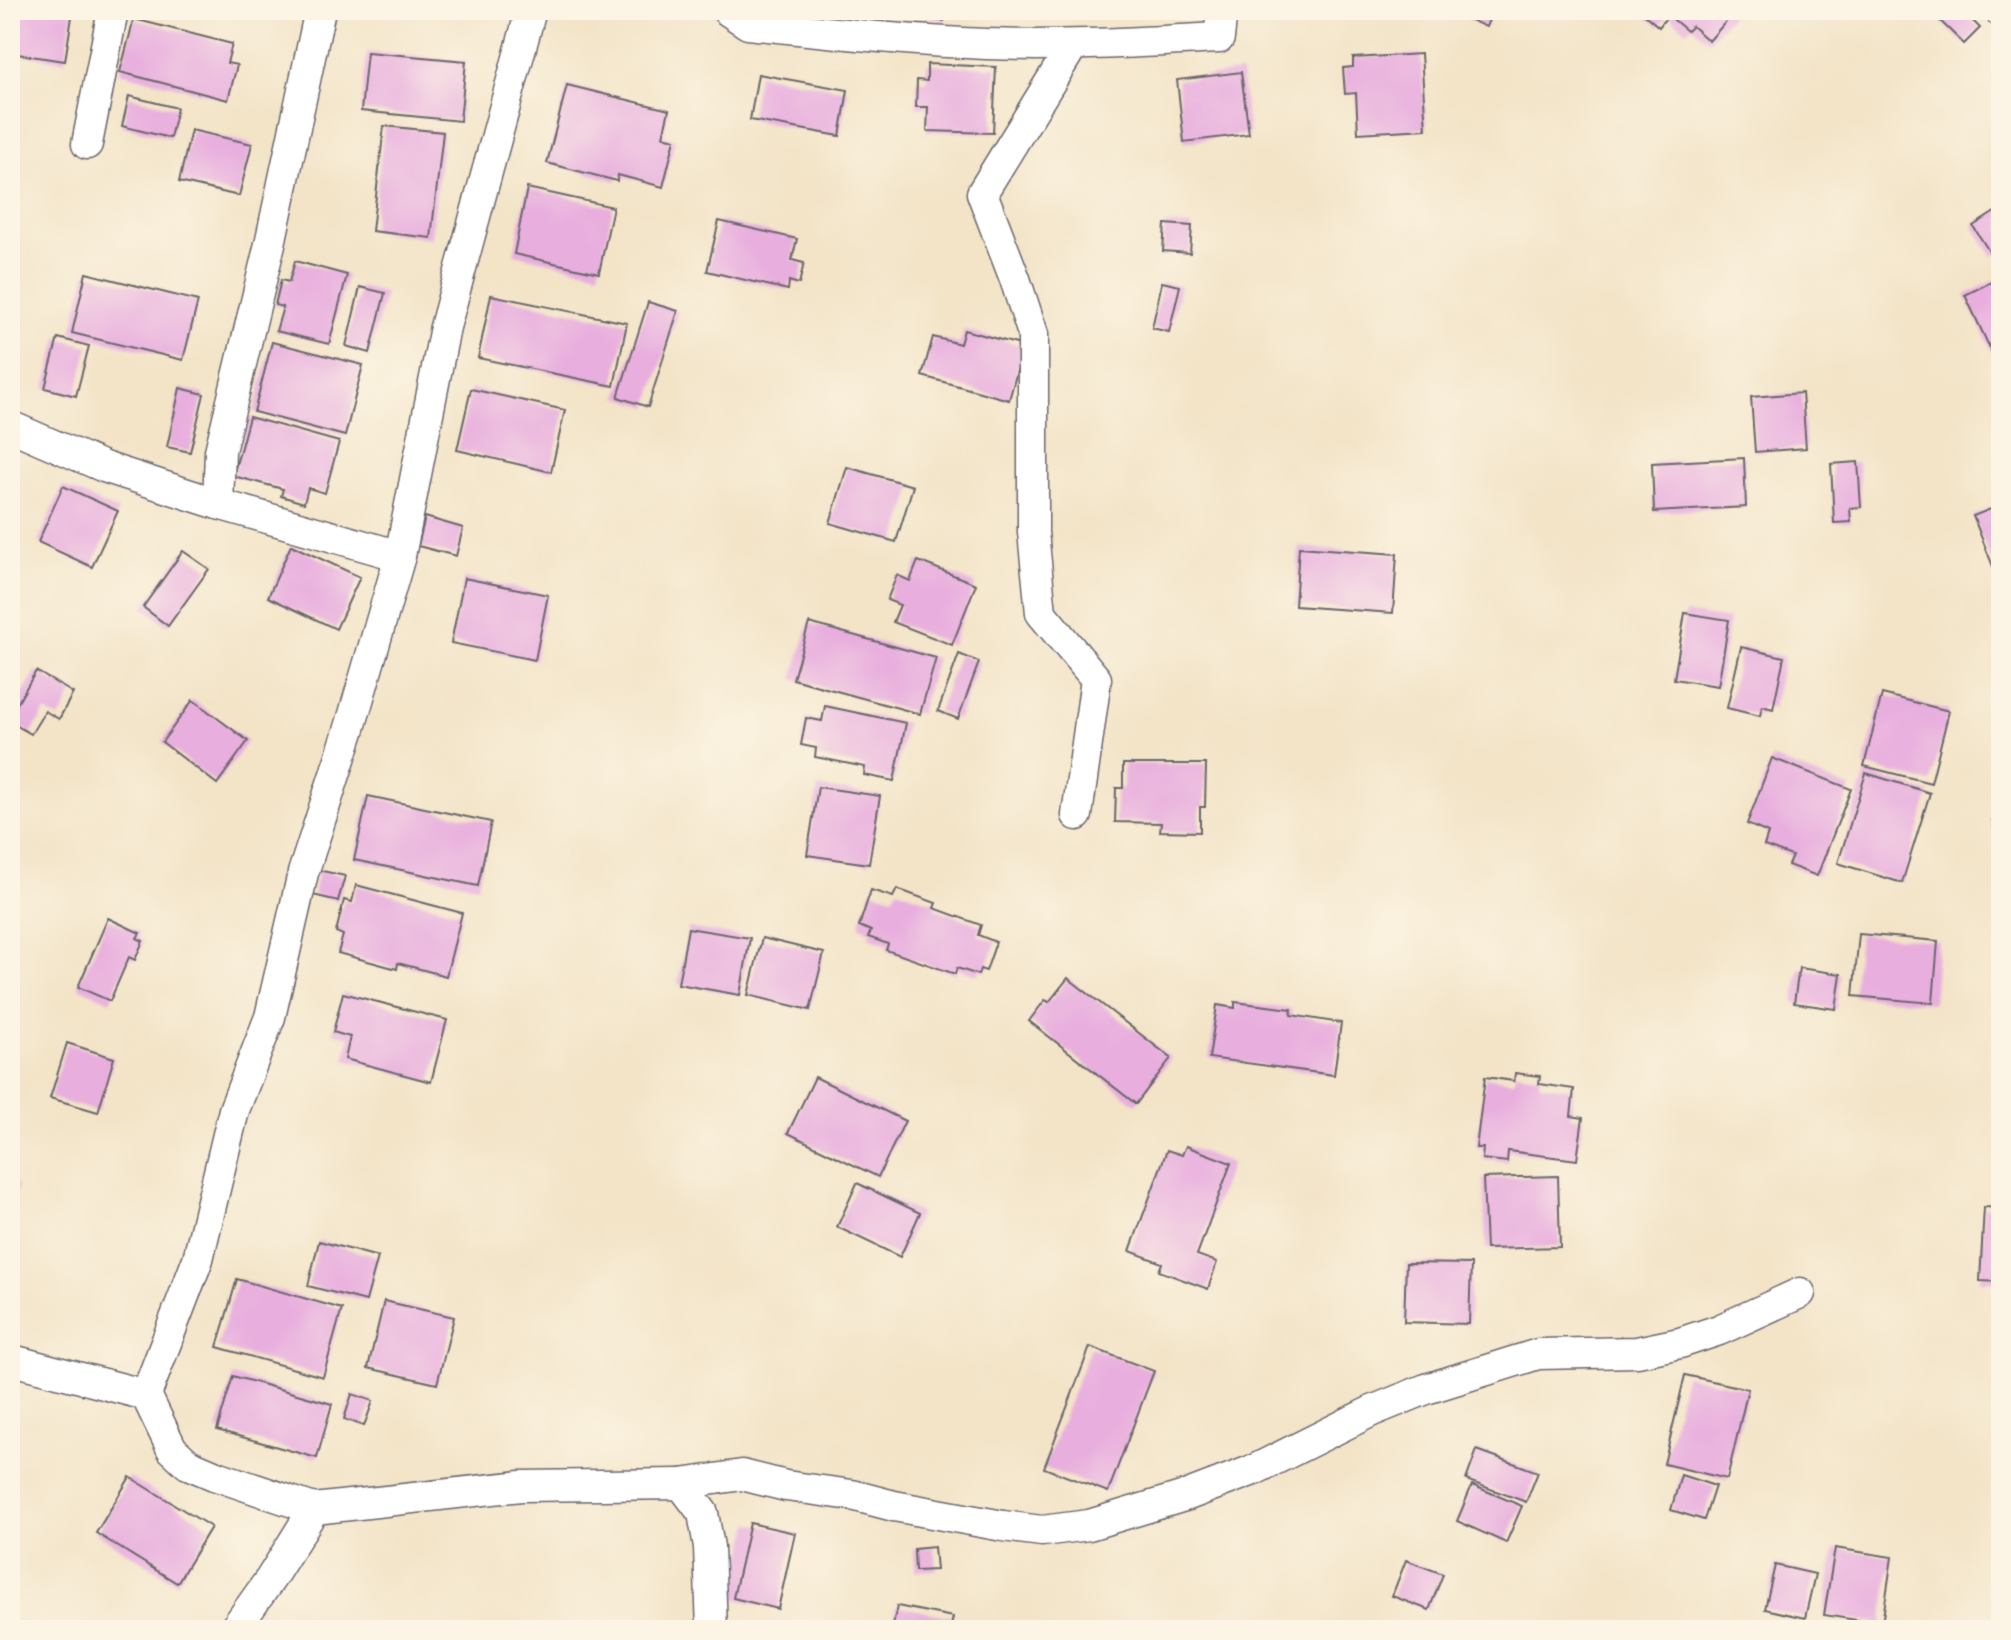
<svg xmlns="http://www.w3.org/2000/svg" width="2011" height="1640" font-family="'Indie Flower',sans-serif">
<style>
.building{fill:#e8aede}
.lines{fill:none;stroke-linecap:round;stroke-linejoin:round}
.street-casing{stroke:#6b666c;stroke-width:33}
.street{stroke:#fff;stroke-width:30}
</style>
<rect width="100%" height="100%" fill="#fcf5e5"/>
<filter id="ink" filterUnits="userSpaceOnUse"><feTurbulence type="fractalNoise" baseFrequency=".0125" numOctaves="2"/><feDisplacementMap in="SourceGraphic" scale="16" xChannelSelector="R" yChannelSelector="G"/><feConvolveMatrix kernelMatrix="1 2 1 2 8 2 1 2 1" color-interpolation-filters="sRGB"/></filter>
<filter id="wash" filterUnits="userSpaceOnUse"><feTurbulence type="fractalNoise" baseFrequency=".006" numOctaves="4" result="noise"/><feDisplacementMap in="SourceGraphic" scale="32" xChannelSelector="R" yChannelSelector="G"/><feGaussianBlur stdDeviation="1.8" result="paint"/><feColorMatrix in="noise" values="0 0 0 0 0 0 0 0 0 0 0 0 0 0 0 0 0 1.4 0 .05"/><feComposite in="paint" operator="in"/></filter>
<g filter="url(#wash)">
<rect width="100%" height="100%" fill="#f3e4c8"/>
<g id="blocks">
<!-- building -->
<g class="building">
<polygon points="10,10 73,10 65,61 10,53"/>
<polygon points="222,10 262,10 259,20"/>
<polygon points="911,10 947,10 944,21"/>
<polygon points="1448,10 1493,10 1486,27"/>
<polygon points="1639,10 1736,10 1709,41 1692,26 1687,31 1668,15 1659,27"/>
<polygon points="1929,10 1962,10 1980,28 1964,44"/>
<polygon points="134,19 232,44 227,63 237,65 228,100 120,72"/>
<polygon points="367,52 466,61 460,121 361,111"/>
<polygon points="1421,54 1426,129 1358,133 1356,93 1345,94 1343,68 1353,67 1353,58"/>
<polygon points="927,64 996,67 993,133 927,131 928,107 916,107 917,80 927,81"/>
<polygon points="1241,72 1249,134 1184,142 1177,80"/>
<polygon points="758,74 848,90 840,136 750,120"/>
<polygon points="567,85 669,110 663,136 675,139 663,187 618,175 617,181 547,163"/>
<polygon points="129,96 177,108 170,138 122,126"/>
<polygon points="384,126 443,132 431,238 372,231"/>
<polygon points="191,130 252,144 239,196 179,182"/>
<polygon points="527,188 613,207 599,273 514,254"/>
<polygon points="2001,208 2001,251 1992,256 1973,226"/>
<polygon points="719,221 797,239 792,260 804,263 799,284 789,281 788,290 707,271"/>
<polygon points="1165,224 1192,226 1190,253 1163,251"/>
<polygon points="295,261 347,275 329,344 276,331 283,307 275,305 281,280 289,282"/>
<polygon points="86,273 198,301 183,360 72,333"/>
<polygon points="2001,277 2001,354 1994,357 1965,295"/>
<polygon points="1162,282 1180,286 1169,332 1152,328"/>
<polygon points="360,287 385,293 370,353 346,346"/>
<polygon points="491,295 627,323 614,386 478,358"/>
<polygon points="648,302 678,311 648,407 618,397"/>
<polygon points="964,330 1024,346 1009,400 922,376 933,337 960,344"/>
<polygon points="58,338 89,346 76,396 45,388"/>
<polygon points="272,342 363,365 345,436 254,412"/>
<polygon points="180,388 204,394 190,452 167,447"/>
<polygon points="471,389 565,410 551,472 457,450"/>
<polygon points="1802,393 1806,448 1755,452 1751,397"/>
<polygon points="249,417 339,442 325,493 308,488 304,503 281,496 283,489 233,476"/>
<polygon points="1744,458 1746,507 1654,512 1652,463"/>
<polygon points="1858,462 1861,507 1850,508 1851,522 1834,523 1831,464"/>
<polygon points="847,467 913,486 896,542 830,523"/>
<polygon points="63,486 118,511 92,567 38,542"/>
<polygon points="2001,505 2001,577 1998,579 1973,516"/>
<polygon points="425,517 463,528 456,556 418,546"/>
<polygon points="291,545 360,577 336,629 268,597"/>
<polygon points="1299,547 1397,554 1393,613 1295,606"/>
<polygon points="183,551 209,569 168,626 143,607"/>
<polygon points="918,561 976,584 952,645 893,622 900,605 887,600 897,575 910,581"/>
<polygon points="464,578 548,595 535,660 451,643"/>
<polygon points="1685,613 1729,620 1718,686 1674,679"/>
<polygon points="809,623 936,658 920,714 793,679"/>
<polygon points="1741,647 1784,657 1773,709 1762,706 1760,716 1727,708"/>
<polygon points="959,654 979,662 958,719 938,711"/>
<polygon points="36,671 73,693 59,719 45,711 31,734 10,722 10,716"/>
<polygon points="1882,694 1949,711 1931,783 1864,766"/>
<polygon points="193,700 248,741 217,784 162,742"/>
<polygon points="825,706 906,723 894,781 864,775 865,767 815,757 816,748 801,745 806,718 822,721"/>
<polygon points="1772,758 1851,789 1817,876 1788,865 1792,856 1764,846 1768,833 1747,824"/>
<polygon points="1123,764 1206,764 1205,807 1200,807 1200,832 1160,831 1161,823 1115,822 1116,788 1123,788"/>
<polygon points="1866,773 1930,793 1902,883 1838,863"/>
<polygon points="818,787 880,796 869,864 807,855"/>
<polygon points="368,796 491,822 478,886 354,860"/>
<polygon points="2001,818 2001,853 2000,854 1992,820"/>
<polygon points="318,870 345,876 338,901 313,895"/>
<polygon points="356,885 462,913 446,976 398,963 397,969 338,953 343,935 336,932 344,900 352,902"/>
<polygon points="897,889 936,903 934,908 981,925 978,935 996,942 986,971 980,969 978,975 957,968 955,974 886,950 888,944 868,937 871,931 859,926 871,890 893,897"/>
<polygon points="108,918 140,933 137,938 143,941 135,960 129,957 110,1001 78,987"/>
<polygon points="688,928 750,938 740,995 678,984"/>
<polygon points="1859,934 1938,941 1933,1003 1853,996"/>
<polygon points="762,938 824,953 810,1010 748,995"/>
<polygon points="1799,968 1841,974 1836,1009 1794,1003"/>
<polygon points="1068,978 1171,1058 1136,1104 1029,1021 1045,1000 1049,1002"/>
<polygon points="343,993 447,1020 431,1082 345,1059 350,1037 333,1032"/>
<polygon points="1235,1002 1292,1009 1291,1015 1341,1023 1334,1075 1209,1058 1217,1005 1235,1008"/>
<polygon points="67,1043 114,1058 98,1112 50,1098"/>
<polygon points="1515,1073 1540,1076 1539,1084 1574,1089 1571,1116 1583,1118 1577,1160 1508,1151 1507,1162 1482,1159 1483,1148 1476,1148 1485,1077 1514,1081"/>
<polygon points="815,1077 905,1121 878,1177 788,1133"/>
<polygon points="1186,1146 1231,1163 1197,1255 1217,1262 1208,1289 1159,1271 1162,1263 1130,1251 1167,1150 1182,1155"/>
<polygon points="1558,1176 1560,1247 1486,1249 1483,1178"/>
<polygon points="10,1183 18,1185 14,1201 10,1200"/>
<polygon points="857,1183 920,1213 900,1257 837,1227"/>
<polygon points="1984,1207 2001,1208 2001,1282 1980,1281"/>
<polygon points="319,1241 378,1257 366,1301 308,1286"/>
<polygon points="1406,1263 1471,1264 1469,1324 1404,1322"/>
<polygon points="237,1279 342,1309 323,1377 217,1347"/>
<polygon points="384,1301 454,1317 437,1384 368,1368"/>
<polygon points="1090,1347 1154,1371 1108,1492 1044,1468"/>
<polygon points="1685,1375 1748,1389 1727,1479 1664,1464"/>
<polygon points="233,1376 332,1404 317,1458 217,1430"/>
<polygon points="352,1394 373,1401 364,1426 344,1419"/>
<polygon points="1477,1450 1538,1472 1526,1502 1466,1480"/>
<polygon points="1681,1475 1715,1486 1704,1520 1671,1510"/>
<polygon points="130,1477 211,1527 177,1583 96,1533"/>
<polygon points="1472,1485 1522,1506 1506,1543 1457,1521"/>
<polygon points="750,1523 795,1533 778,1609 733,1598"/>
<polygon points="934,1547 936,1570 915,1571 914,1549"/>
<polygon points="1835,1548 1892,1557 1882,1624 1824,1615"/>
<polygon points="1406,1560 1443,1574 1429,1610 1392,1596"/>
<polygon points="1775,1565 1815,1574 1805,1618 1765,1609"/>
<polygon points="897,1606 953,1617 950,1630 892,1630"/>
</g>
</g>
</g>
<g filter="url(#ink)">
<use href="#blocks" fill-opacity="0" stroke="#6b666c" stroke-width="2"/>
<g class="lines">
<defs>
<g id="street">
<path d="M 727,10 L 748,24 C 827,32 906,41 986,44 C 1064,47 1141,42 1219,38 L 1222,10"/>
<polyline points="1999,10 2001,12"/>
<polyline points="1073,45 982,193 1015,279 1033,334 1033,532 1041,613 1096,679 1077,815"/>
<polyline points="87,144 113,10"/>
<polyline points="10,426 104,467 218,504 400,556"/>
<polyline points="218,504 220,451 270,244 320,10"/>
<polyline points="10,1362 16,1361 146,1395 198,1259 234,1110 270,1017 303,873 350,728 400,556 445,327 531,10"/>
<polyline points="146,1395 172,1449 188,1464 214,1475 314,1509 271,1578 234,1630"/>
<polyline points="681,1484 742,1475 786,1486 852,1495 894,1506 1003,1526 1042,1531 1089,1525 1188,1495 1256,1469 1372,1411 1426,1389 1538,1354 1637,1352 1680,1343 1719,1330 1800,1293"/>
<polyline points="314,1509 521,1486 681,1484 703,1513 709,1547 712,1630"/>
</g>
</defs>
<!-- street casing -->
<use href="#street" class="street-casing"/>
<!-- street -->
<use href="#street" class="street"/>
</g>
</g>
<!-- margin -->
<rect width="2011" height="1640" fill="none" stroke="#fcf5e5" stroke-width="40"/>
</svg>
